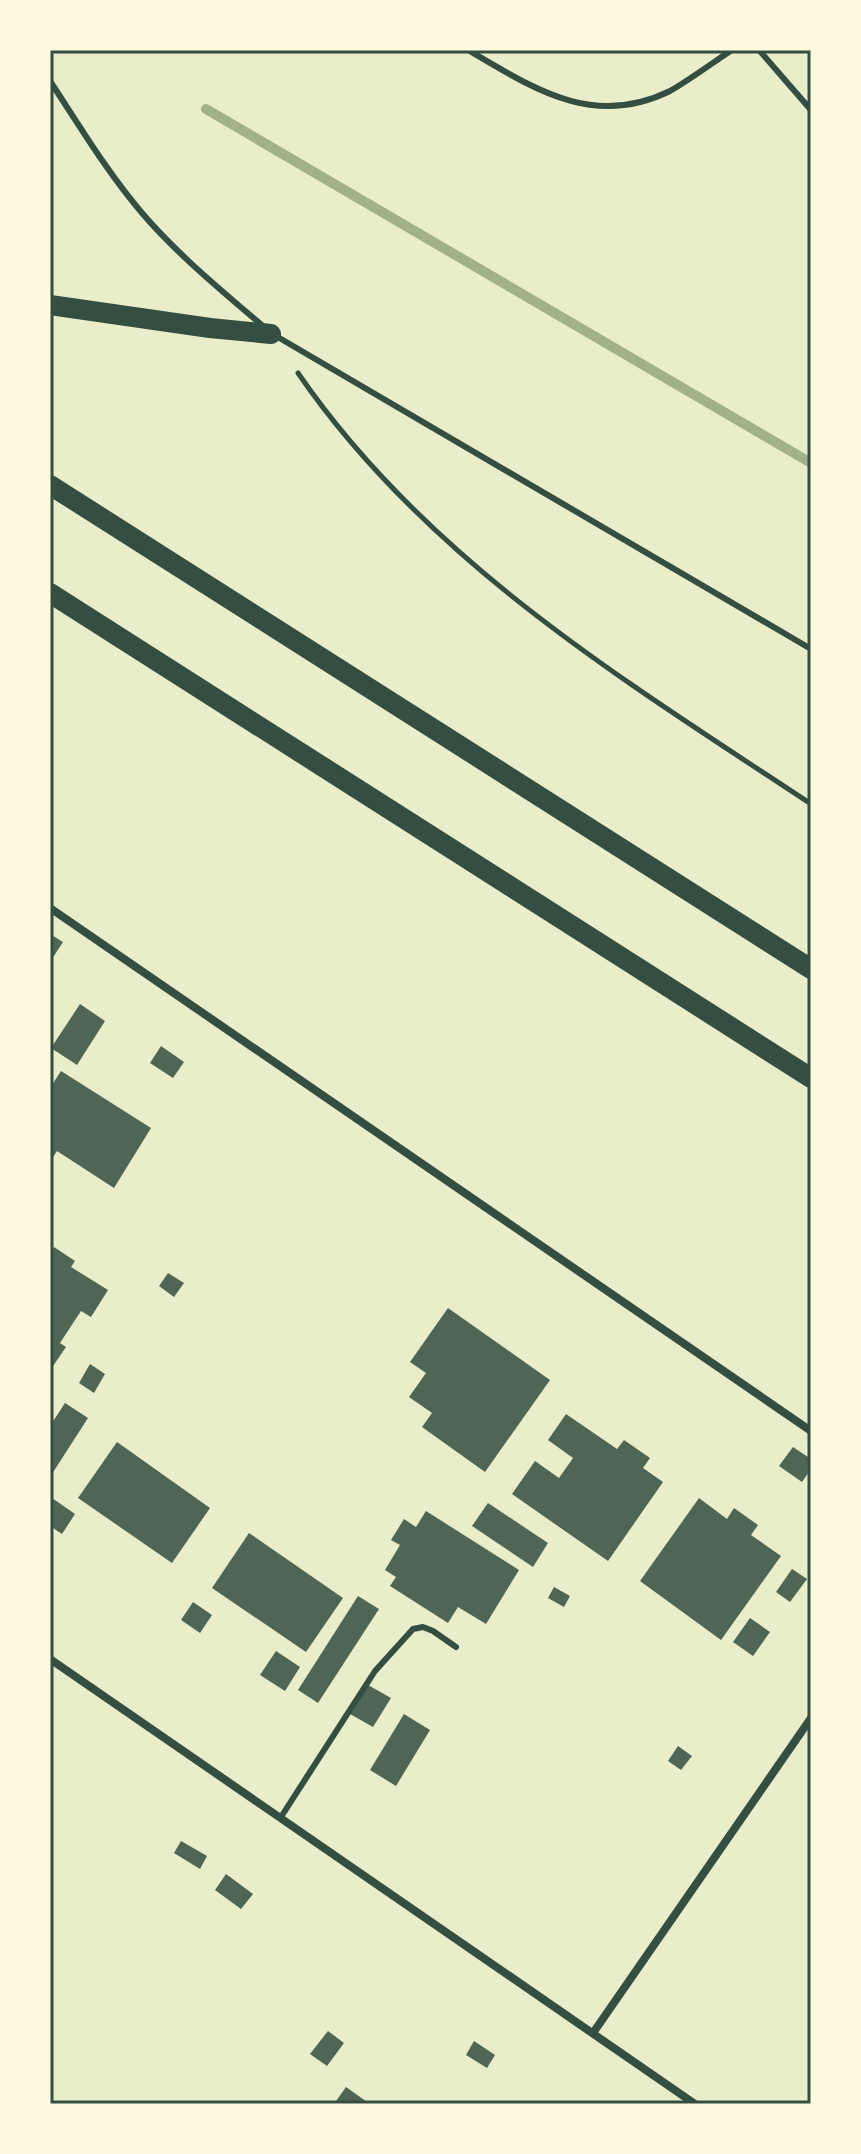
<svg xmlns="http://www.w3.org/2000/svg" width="861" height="2154" font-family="Barlow,sans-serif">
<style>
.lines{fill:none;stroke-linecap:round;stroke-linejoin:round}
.stream{stroke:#a3b18a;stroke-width:10}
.building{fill:#4f6655}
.path{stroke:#344e41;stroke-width:5}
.service{stroke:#344e41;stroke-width:6}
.minor{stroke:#344e41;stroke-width:8}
.primary{stroke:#344e41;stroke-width:20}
.neatline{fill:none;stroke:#344e41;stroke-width:3}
</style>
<rect width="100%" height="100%" fill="#e9edc9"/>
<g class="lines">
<!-- stream -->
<polyline class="stream" points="206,109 811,463"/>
</g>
<!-- building -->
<g class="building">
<polygon points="50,934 63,942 50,962"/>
<polygon points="80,1004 105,1021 77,1065 51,1048"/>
<polygon points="161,1046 184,1062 173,1078 150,1063"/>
<polygon points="61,1071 151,1128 114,1188 57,1151 50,1162 50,1088"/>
<polygon points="54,1247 75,1261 71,1267 108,1290 91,1317 81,1311 60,1343 66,1347 53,1366 50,1364 50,1250 52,1252"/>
<polygon points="168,1273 184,1283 174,1297 159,1286"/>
<polygon points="448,1308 550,1380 485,1472 422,1427 432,1413 409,1397 426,1373 410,1362"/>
<polygon points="90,1364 105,1374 94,1393 79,1383"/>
<polygon points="65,1403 88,1418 50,1477 50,1426"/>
<polygon points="566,1414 617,1449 624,1440 650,1458 643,1468 663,1482 608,1561 512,1494 535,1461 559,1478 573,1458 548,1440"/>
<polygon points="117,1442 210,1508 172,1563 78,1498"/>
<polygon points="793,1447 811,1459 811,1469 802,1482 779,1466"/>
<polygon points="52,1498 75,1514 62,1534 50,1526"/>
<polygon points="699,1498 727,1519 734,1508 758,1525 751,1535 781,1556 721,1640 640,1581"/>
<polygon points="488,1503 548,1543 533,1567 472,1526"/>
<polygon points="426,1511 519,1570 486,1624 458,1607 448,1623 390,1586 396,1577 385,1570 400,1545 391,1540 404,1519 416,1527"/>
<polygon points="249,1533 343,1598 306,1652 212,1588"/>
<polygon points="792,1569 807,1579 790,1602 776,1592"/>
<polygon points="554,1587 570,1596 564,1607 548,1598"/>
<polygon points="358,1596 379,1609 318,1703 298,1690"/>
<polygon points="193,1602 212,1615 200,1633 181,1620"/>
<polygon points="750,1618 770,1632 753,1656 733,1642"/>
<polygon points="276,1651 300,1667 285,1691 260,1675"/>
<polygon points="368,1685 391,1698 373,1727 350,1714"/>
<polygon points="404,1714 430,1730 396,1786 370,1770"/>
<polygon points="678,1746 692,1756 681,1770 668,1761"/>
<polygon points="181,1841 207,1856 200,1869 174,1853"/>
<polygon points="226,1874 253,1894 241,1909 215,1890"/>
<polygon points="328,2031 344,2043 327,2066 310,2054"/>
<polygon points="474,2041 495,2055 487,2068 466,2055"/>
<polygon points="346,2087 370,2104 334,2104"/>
</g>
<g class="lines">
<!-- path -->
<path class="path" d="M 298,373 C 427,561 625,681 811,804"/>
<!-- service -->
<g class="service">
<path d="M 468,50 C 533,88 593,129 670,91 C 691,79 712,63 732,50"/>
<polyline points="759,50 811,110"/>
<path d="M 50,81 C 79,125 107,172 142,213 C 178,255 222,291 264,327"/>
<polyline points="276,336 811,649"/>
<polyline points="281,1817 375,1671 413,1629 423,1627 433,1631 456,1647"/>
</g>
<!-- minor -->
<g class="minor">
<polyline points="50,908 811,1431"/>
<polyline points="50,1659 695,2104"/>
<polyline points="593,2033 811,1718"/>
</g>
<!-- primary -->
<g class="primary">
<polyline points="50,305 210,328 271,334"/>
<polyline points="50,485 811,969"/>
<polyline points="50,593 811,1078"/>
</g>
</g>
<!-- border -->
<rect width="861" height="2154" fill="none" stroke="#fefae0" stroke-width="104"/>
<rect x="52" y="52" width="757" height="2050" class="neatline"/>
</svg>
